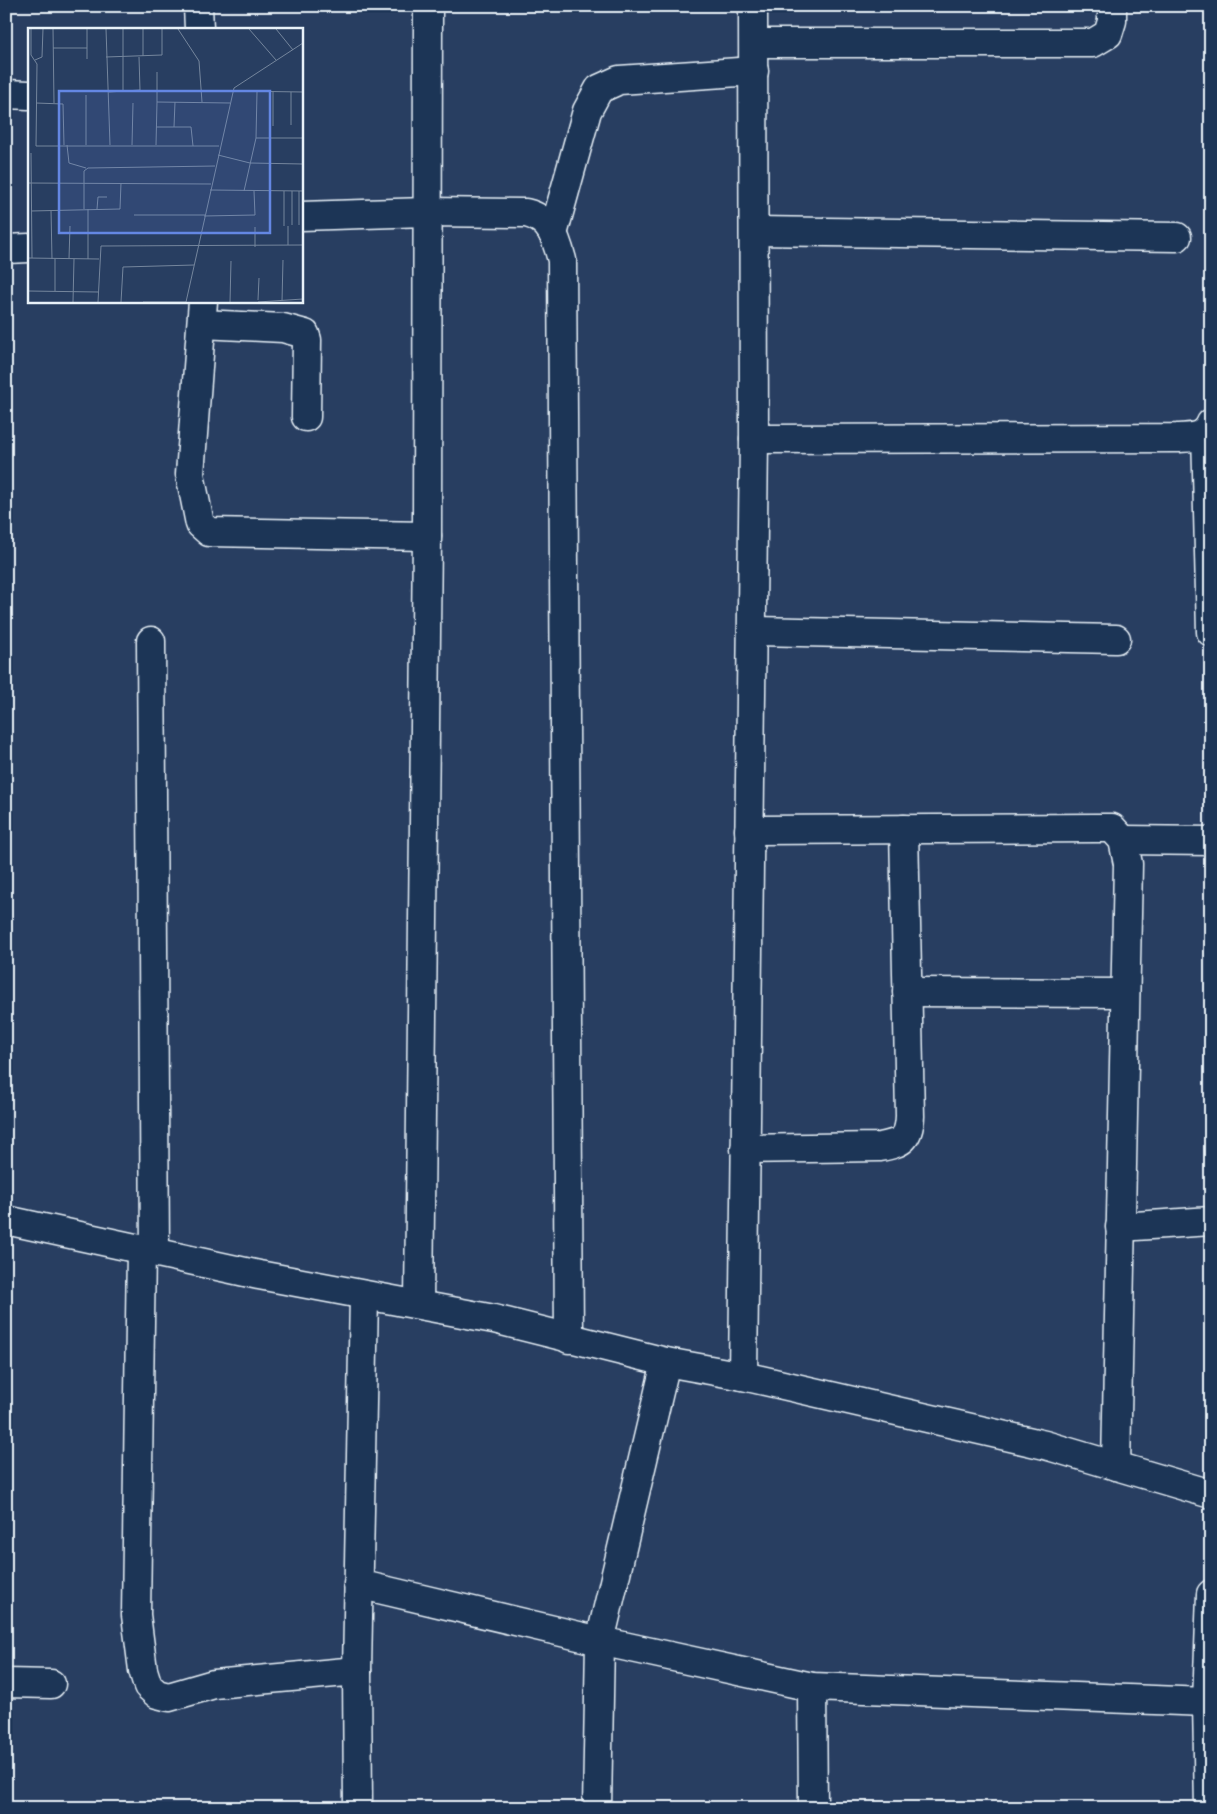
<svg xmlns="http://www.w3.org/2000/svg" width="1217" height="1814" font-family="Mynerve,sans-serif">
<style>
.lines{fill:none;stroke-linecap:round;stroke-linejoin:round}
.minor-casing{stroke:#e8f1f8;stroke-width:31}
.tertiary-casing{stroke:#e8f1f8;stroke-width:31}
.minor{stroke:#1d3557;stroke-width:28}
.tertiary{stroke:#1d3557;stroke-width:28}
.inset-road{fill:none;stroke:#75869d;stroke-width:1}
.view{fill:#6487e3;fill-opacity:0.15;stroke:#6487e3;stroke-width:2.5}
.inset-edge{fill:none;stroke:#e8f1f8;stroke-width:2.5}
</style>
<rect width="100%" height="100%" fill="#283e61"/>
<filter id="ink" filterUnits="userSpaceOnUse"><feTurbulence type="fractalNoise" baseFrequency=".02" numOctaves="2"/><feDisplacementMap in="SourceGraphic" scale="10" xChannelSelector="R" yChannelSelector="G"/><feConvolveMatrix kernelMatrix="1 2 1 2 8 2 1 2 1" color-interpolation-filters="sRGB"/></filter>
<g filter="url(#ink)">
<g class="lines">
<defs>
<g id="minor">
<polyline points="198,6 199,29"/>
<polyline points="754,43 1093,43 1108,34 1112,21 1112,6"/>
<polyline points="6,94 29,95"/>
<path d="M 301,216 L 426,212 L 526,213 C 551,219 556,238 562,260 L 569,1339"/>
<polyline points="754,231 1177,237"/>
<polyline points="553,234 587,111 599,89 619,80 754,71"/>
<polyline points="6,249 29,248"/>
<polyline points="203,301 190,474 200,524 209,532 427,536"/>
<polyline points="202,324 283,328 305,334 307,340 306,417"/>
<polyline points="1206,431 1211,632"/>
<path d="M 754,439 L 1177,438 C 1191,437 1205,439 1211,423"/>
<polyline points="752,631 1116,639"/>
<polyline points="151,641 155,1252"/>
<polyline points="749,830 1096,828 1112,828 1123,840 1128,864 1116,1466"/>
<polyline points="1123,840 1211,841"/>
<polyline points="907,992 1125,993"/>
<path d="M 745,1149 L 880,1147 C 902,1143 909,1139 910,1116 L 904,829"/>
<polyline points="1120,1227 1211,1221"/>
<polyline points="141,1249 136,1615 143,1670 148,1686 157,1694 169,1697 214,1684 357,1671"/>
<polyline points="419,1304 427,536 428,6"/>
<polyline points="743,1376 754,439 753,6"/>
<polyline points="358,1584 600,1641 812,1687 1207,1702"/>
<polyline points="6,1683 51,1684"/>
<polyline points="812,1687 813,1808"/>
<polyline points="358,1808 357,1671 364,1295"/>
<polyline points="597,1808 600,1641 666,1362"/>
<polyline points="1209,1808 1207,1702 1211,1594"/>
</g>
<polyline id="tertiary" points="6,1220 259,1275 494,1319 666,1362 743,1376 1045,1445 1211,1494"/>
</defs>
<!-- minor casing -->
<use href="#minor" class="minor-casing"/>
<!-- tertiary casing -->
<use href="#tertiary" class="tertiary-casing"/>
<!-- minor -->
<use href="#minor" class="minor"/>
<!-- tertiary -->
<use href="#tertiary" class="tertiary"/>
</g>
</g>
<!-- overview -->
<g transform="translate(28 28)">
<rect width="275" height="275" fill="#283e61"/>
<path class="inset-road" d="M 3,1 L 3,27 L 9,36 L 8,118 L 191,118M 25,1 L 26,75M 59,1 L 59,31M 78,1 L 82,117M 115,1 L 115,28M 150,1 L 171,33 L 174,74M 221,1 L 248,32M 248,1 L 265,22M 25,20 L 59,20M 78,29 L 134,27 L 134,1M 7,32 L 14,29 L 15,1M 205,63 L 275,64M 81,64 L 112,62 L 111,29M 95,64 L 95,1M 129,74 L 129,44M 8,75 L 35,76 L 36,117M 263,97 L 263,64M 245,98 L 245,64M 128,99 L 163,99 L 165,118M 146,99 L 147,74M 228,110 L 275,110M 39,117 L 41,135 L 58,140M 58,117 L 58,67M 104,117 L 105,75M 128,117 L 129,74 L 202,75M 3,125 L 4,230M 190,127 L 222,135 L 275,136M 0,155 L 183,156M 182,162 L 275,163M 216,163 L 228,110 L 229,64M 256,163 L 256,198M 264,163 L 264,197M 271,163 L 271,197M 56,181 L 56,143 L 60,140 L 187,138M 60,181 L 60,231M 69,181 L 70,169 L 79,169M 23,182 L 24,231M 3,183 L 92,181 L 93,155M 106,187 L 177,187M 176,188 L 227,187 L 226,163M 260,198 L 260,217M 227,219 L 227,199M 0,230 L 71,231M 27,231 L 27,263M 41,231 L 42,198M 0,263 L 70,264M 230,272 L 231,250M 254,273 L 255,232M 45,274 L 46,231M 70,274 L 73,218 L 275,217M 93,274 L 95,239 L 166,237M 115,274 L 158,274M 158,274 L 206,60 L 275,15M 202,274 L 203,233M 230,274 L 275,271"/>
<path class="view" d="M 31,63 L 242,63 L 242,205 L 31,205 Z"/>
<rect width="275" height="275" class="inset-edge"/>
</g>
<!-- margin -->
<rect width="1217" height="1814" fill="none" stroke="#1d3557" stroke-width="25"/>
<rect x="12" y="12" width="1192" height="1789" fill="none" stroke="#e8f1f8" stroke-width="2" filter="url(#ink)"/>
</svg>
